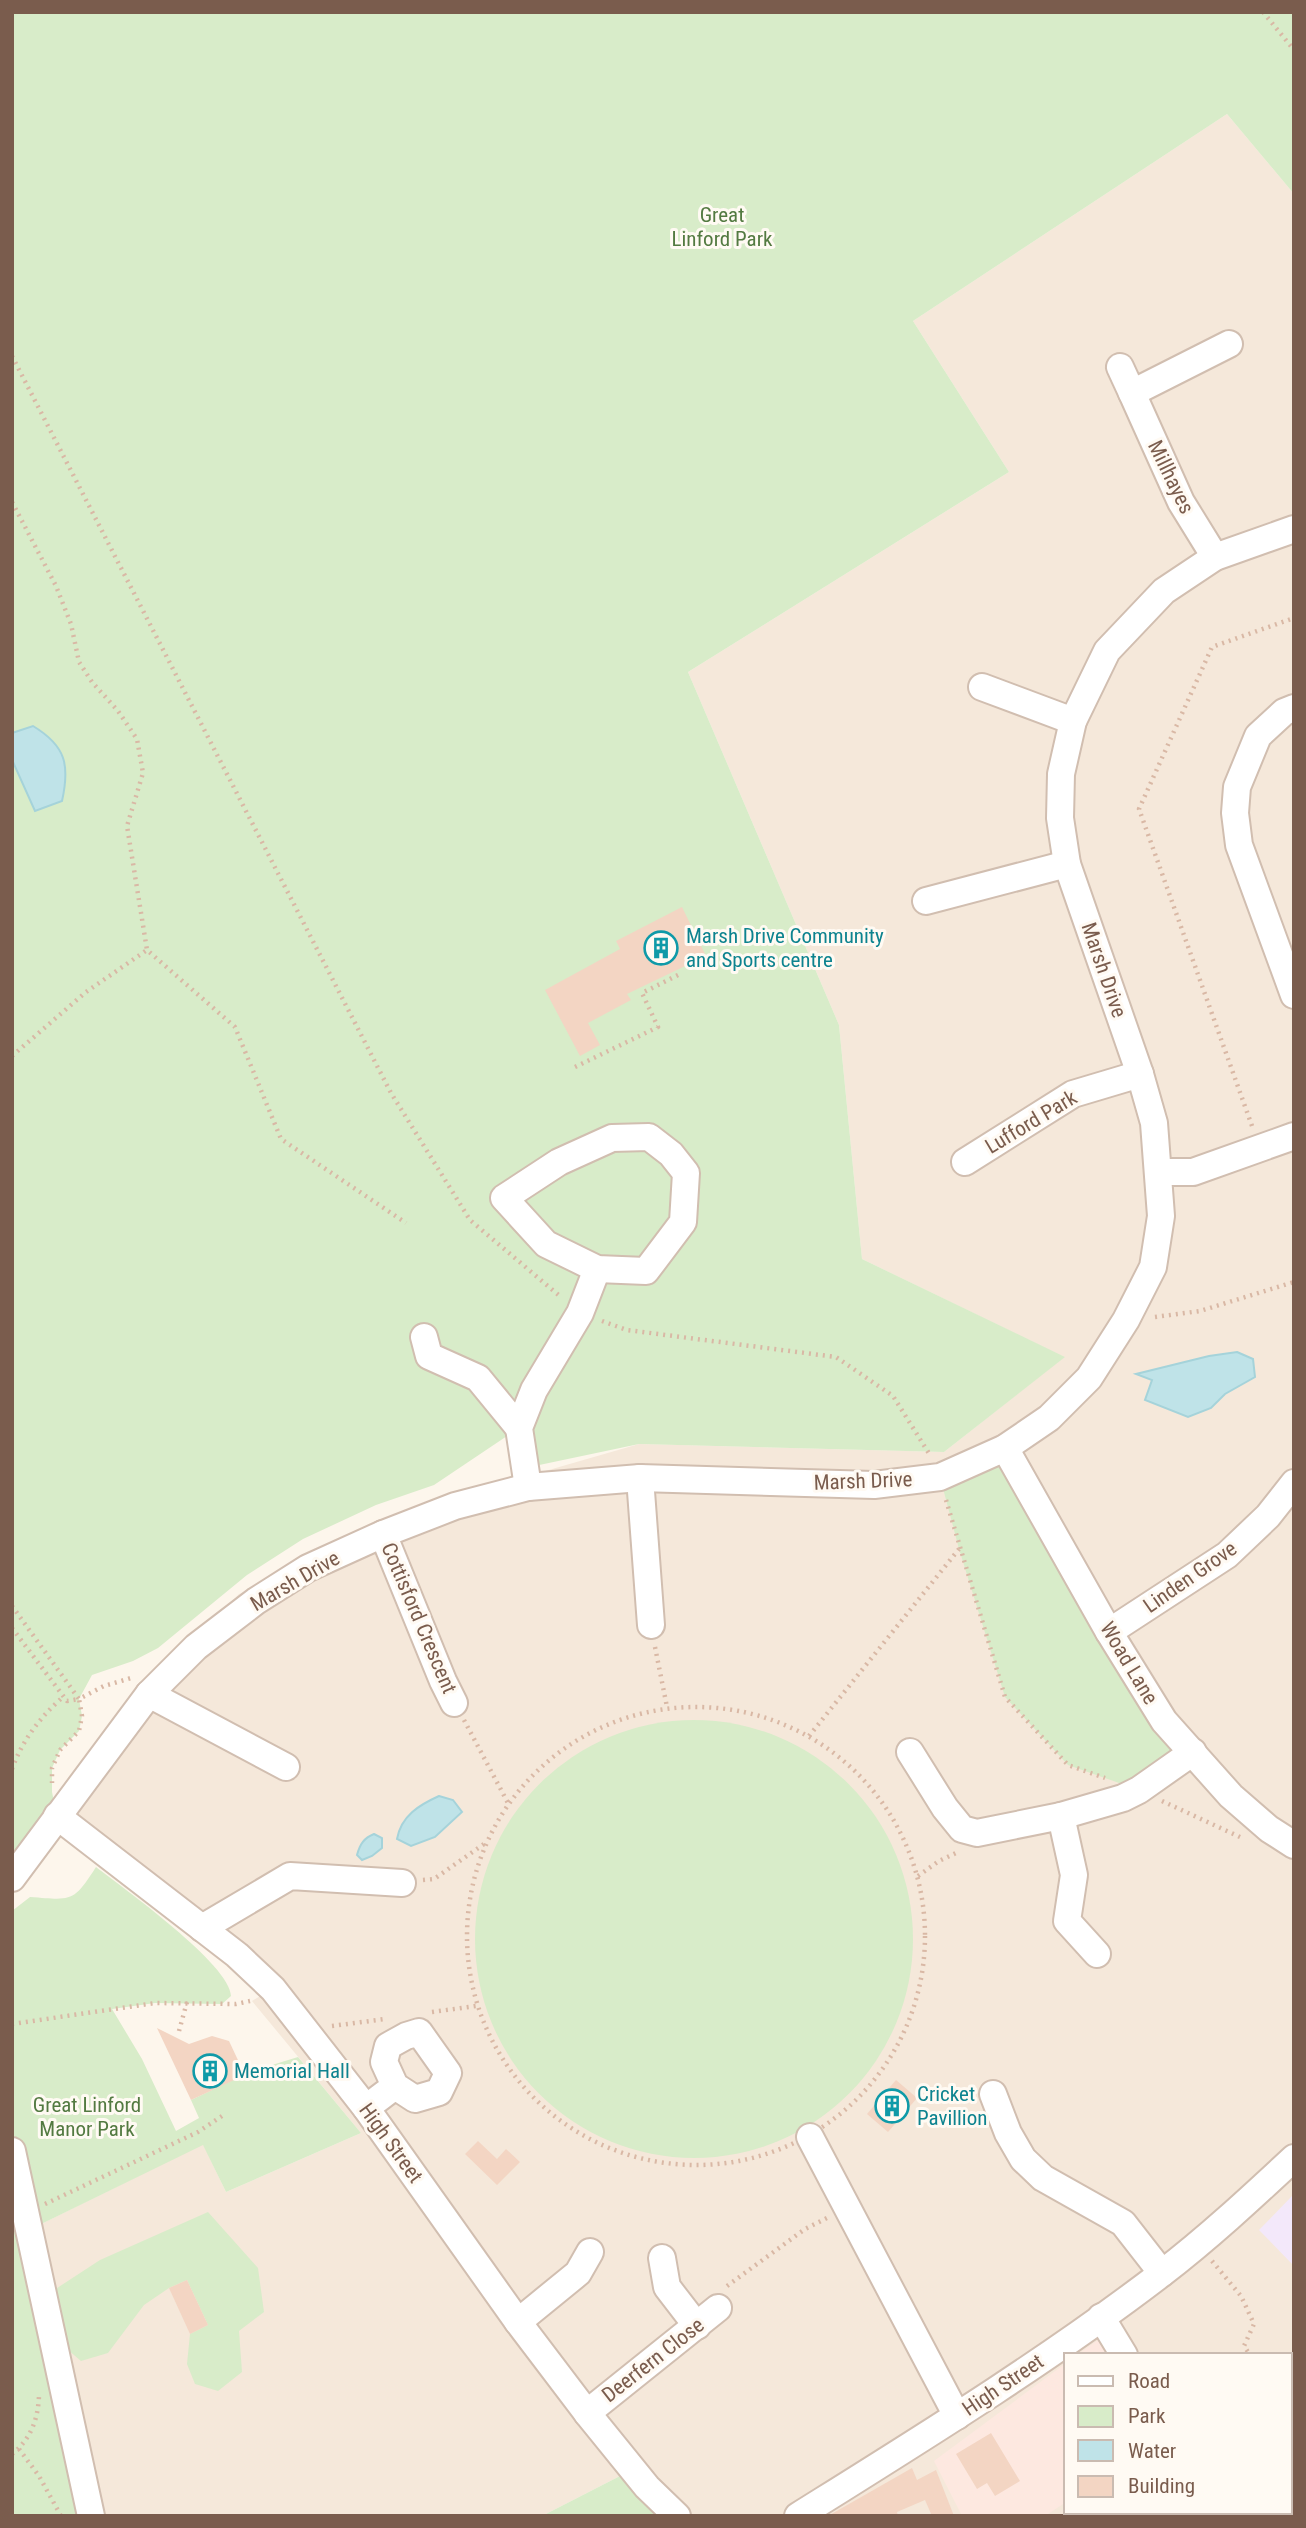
<svg xmlns="http://www.w3.org/2000/svg" width="1306" height="2528" font-family="'Roboto Condensed',sans-serif">
<style>
.residential{fill:#f5e8da;fill-rule:evenodd}
.commercial{fill:#fde8e0}
.education{fill:#f3e8fa}
.green{fill:#d8ecc9}
.water{fill:#bfe3e8;stroke:#a5d3da;stroke-width:2}
.building{fill:#f3d5c3}
.lines{fill:none;stroke-linecap:round;stroke-linejoin:round}
.minor-casing{stroke:#d1beb0;stroke-width:30}
.path{stroke:#d9b8a5;stroke-width:4.5;stroke-dasharray:2 5;stroke-linecap:butt}
.minor{stroke:#fff;stroke-width:26}
.labels{text-anchor:middle;stroke-width:6;stroke-linejoin:round;paint-order:stroke}
.park-label{font-size:21px;fill:#537a41;stroke:#fffaf3}
.street-label{font-size:21px;fill:#7a5c4d;stroke:#fffaf3}
.culture-label{font-size:21px;fill:#0d838f;stroke:#fffaf3;text-anchor:start}
</style>
<rect width="100%" height="100%" fill="#fdf6ec"/>
<!-- residential -->
<path class="residential" d="M 1227,114 L 1294,194 L 1294,2516 L 659,2516 L 620,2476 L 542,2516 L 91,2516 L 29,2230 L 203,2144 L 226,2192 L 361,2133 L 252,2001 L 272,1989 L 57,1816 L 143,1692 L 239,1594 L 462,1495 L 639,1444 L 944,1452 L 1064,1357 L 862,1259 L 839,1025 L 688,672 L 1009,472 L 913,321 ZM 1066,2355 L 1290,2355 L 1290,2512 L 1066,2512 Z"/>
<!-- commercial -->
<g class="commercial">
<polygon points="1098,2340 1107,2355 1077,2355"/>
<polygon points="1066,2363 1066,2502 1045,2516 962,2516 934,2461"/>
</g>
<!-- education -->
<polygon class="education" points="1294,2194 1294,2266 1259,2230"/>
<!-- green -->
<g class="green">
<polygon points="12,12 1294,12 1294,194 1227,114 913,321 1009,472 688,672 839,1025 862,1259 1065,1357 944,1452 639,1444 525,1468 519,1428 434,1485 376,1505 303,1539 247,1575 158,1648 133,1661 92,1675 79,1699 82,1716 79,1731 60,1750 52,1768 52,1792 57,1816 12,1878"/>
<polygon points="1005,1448 1193,1752 1139,1790 1068,1765 1005,1697 959,1549 940,1477"/>
<circle cx="694" cy="1939" r="219"/>
<path d="M 96,1867 C 123,1888 231,1965 231,1996 L 222,2004 L 155,2003 L 112,2009 L 142,2059 L 176,2131 L 199,2118 L 191,2100 L 252,2071 L 298,2057 L 361,2133 L 226,2192 L 203,2145 L 29,2230 L 91,2516 L 12,2516 L 12,1911 L 30,1897 C 72,1900 73,1903 96,1867 Z"/>
<polygon points="208,2212 258,2268 264,2312 239,2331 242,2372 218,2391 195,2384 187,2364 190,2334 208,2325 187,2280 169,2288 144,2305 108,2353 81,2361 61,2344 51,2292 100,2260"/>
<polygon points="620,2476 659,2516 542,2516"/>
</g>
<!-- water -->
<g class="water">
<path d="M 33,726 C 66,746 70,765 62,801 L 35,811 L 13,762 L 12,733 Z"/>
<polygon points="1237,1352 1253,1359 1255,1377 1225,1394 1211,1408 1188,1417 1145,1400 1152,1380 1136,1374 1209,1356"/>
<path d="M 439,1796 L 453,1800 L 462,1812 L 435,1837 L 411,1846 L 397,1839 C 401,1816 419,1805 439,1796 Z"/>
<path d="M 374,1834 L 382,1838 L 382,1848 L 372,1856 L 362,1860 L 357,1855 C 360,1844 364,1838 374,1834 Z"/>
</g>
<!-- building -->
<g class="building">
<polygon points="682,907 706,956 627,994 631,1000 588,1023 600,1045 580,1056 545,990 620,949 616,941"/>
<polygon points="157,2028 189,2044 212,2036 229,2041 245,2075 191,2100"/>
<polygon points="896,2080 917,2098 888,2132 867,2114"/>
<polygon points="478,2141 497,2159 506,2149 520,2162 497,2185 465,2154"/>
<polygon points="187,2280 208,2325 190,2334 169,2288"/>
<polygon points="991,2433 1020,2481 995,2496 987,2483 977,2489 956,2454"/>
<polygon points="912,2468 917,2480 936,2470 954,2516 932,2516 925,2500 897,2512 898,2516 828,2516"/>
</g>
<g class="lines">
<defs>
<g id="minor">
<polyline points="1120,367 1132,393"/>
<polyline points="1215,557 1181,502 1132,393 1229,344"/>
<polyline points="982,687 1073,721"/>
<polyline points="1294,708 1284,712 1258,736 1237,787 1235,813 1239,845 1294,995"/>
<polyline points="926,901 1067,864"/>
<polygon points="649,1137 671,1154 686,1173 683,1222 646,1271 597,1269 546,1244 504,1198 559,1162 612,1138"/>
<polyline points="965,1162 1073,1094 1140,1074"/>
<polyline points="1160,1172 1193,1172 1294,1136"/>
<polyline points="424,1337 429,1356 478,1378 519,1428"/>
<polyline points="1005,1448 1109,1632 1164,1721 1231,1796 1269,1829 1294,1845"/>
<polyline points="640,1478 651,1625"/>
<polyline points="528,1487 519,1428 534,1390 580,1313 597,1269"/>
<polyline points="383,1534 443,1681 454,1703"/>
<polyline points="1109,1632 1227,1555 1268,1516 1294,1483"/>
<polyline points="149,1694 286,1767"/>
<polyline points="910,1752 945,1808 962,1829 977,1833 1061,1816 1123,1798 1139,1790 1193,1752"/>
<polyline points="57,1816 237,1955 273,1989 366,2108 518,2322 587,2413 647,2487 677,2516"/>
<polyline points="1061,1816 1074,1875 1067,1921 1097,1954"/>
<polyline points="12,1878 149,1694 196,1647 256,1601 308,1568 383,1534 455,1506 528,1487 640,1478 874,1485 940,1477 1005,1448 1049,1418 1089,1378 1126,1320 1153,1267 1161,1216 1154,1123 1140,1074 1067,864 1060,818 1061,774 1073,721 1107,651 1164,591 1215,557 1294,529"/>
<polyline points="202,1928 290,1876 402,1883"/>
<polyline points="993,2094 1008,2133 1023,2159 1043,2178 1123,2223 1162,2273"/>
<polyline points="366,2108 395,2086 384,2062 388,2046 406,2036 419,2032 448,2073 439,2092 415,2099 395,2086"/>
<polyline points="810,2137 957,2416"/>
<polyline points="12,2151 91,2516"/>
<polyline points="662,2258 667,2287 697,2326"/>
<polyline points="1101,2317 1124,2355"/>
<polyline points="518,2322 578,2273 590,2252"/>
<polyline points="587,2413 718,2308"/>
<polyline points="1220,2512 1221,2516"/>
<path d="M 798,2516 C 921,2439 1046,2362 1161,2274 C 1208,2238 1251,2198 1294,2158"/>
</g>
</defs>
<!-- minor casing -->
<use href="#minor" class="minor-casing"/>
<!-- path -->
<g class="path">
<polyline points="1263,12 1294,50"/>
<polyline points="12,356 391,1093 470,1220 562,1298"/>
<polyline points="12,502 56,586 71,624 79,662 92,682 118,711 137,739 143,773 127,826 147,950 235,1027 281,1139 406,1223"/>
<polyline points="12,1056 86,992 147,950"/>
<polyline points="575,1067 658,1027 642,993 682,973"/>
<polyline points="1252,1126 1139,809 1212,647 1294,618"/>
<polyline points="1155,1317 1200,1311 1294,1282"/>
<polyline points="602,1321 627,1330 836,1357 893,1396 930,1455"/>
<polyline points="946,1500 1005,1697 1068,1765 1105,1778"/>
<polyline points="12,1606 79,1699 104,1686 131,1678"/>
<polyline points="12,1628 67,1701 79,1699 82,1716 79,1731 60,1750 52,1768 52,1783"/>
<polyline points="655,1647 667,1707"/>
<circle cx="696" cy="1936" r="229"/>
<polyline points="464,1720 508,1803"/>
<polyline points="809,1736 959,1549"/>
<path d="M 12,1769 C 22,1741 40,1717 63,1697"/>
<polyline points="1162,1801 1240,1837"/>
<polyline points="918,1876 939,1861 956,1853"/>
<polyline points="423,1880 434,1879 484,1844"/>
<polyline points="432,2012 476,2006"/>
<polyline points="12,2024 155,2003 236,2004 250,2001"/>
<polyline points="332,2026 385,2019"/>
<polyline points="179,2031 187,2002"/>
<polyline points="45,2204 198,2132 222,2116"/>
<polyline points="1212,2261 1241,2296 1254,2324 1244,2346 1250,2355"/>
<polyline points="727,2286 805,2229 827,2218"/>
<polyline points="1290,2435 1294,2442"/>
<polyline points="19,2449 39,2476 61,2516"/>
<path d="M 12,2454 C 31,2439 38,2419 39,2396"/>
</g>
<!-- minor -->
<use href="#minor" class="minor"/>
</g>
<!-- icons -->
<defs>
<symbol id="building-ring" viewBox="-11 -11 22 22"><circle r="9.5" fill="#fffaf3" stroke="#0f9aa8" stroke-width="1.5"/><path d="M-4-6H4V6H1V3H-1V6H-4ZM-2.5-4.3h1.7v1.8h-1.7ZM.8-4.3h1.7v1.8H.8ZM-2.5-1h1.7V.8h-1.7ZM.8-1h1.7V.8H.8Z" fill="#0f9aa8"/></symbol>
</defs>
<g fill-rule="evenodd">
<use href="#building-ring" x="642" y="929" width="38" height="38"/>
<use href="#building-ring" x="191" y="2052" width="38" height="38"/>
<use href="#building-ring" x="873" y="2087" width="38" height="38"/>
</g>
<g class="labels">
<!-- park labels -->
<g class="park-label">
<text x="722" y="222">Great<tspan x="722" dy="24">Linford Park</tspan></text>
<text x="87" y="2112">Great Linford<tspan x="87" dy="24">Manor Park</tspan></text>
</g>
<!-- street labels -->
<g class="street-label">
<text transform="translate(1171 477) rotate(64)" y="7">Millhayes</text>
<text transform="translate(1104 970) rotate(71)" y="7">Marsh Drive</text>
<text transform="translate(1031 1122) rotate(-31)" y="7">Lufford Park</text>
<text transform="translate(863 1481) rotate(-2)" y="7">Marsh Drive</text>
<text transform="translate(1190 1577) rotate(-35)" y="7">Linden Grove</text>
<text transform="translate(295 1581) rotate(-30)" y="7">Marsh Drive</text>
<text transform="translate(419 1618) rotate(67)" y="7">Cottisford Crescent</text>
<text transform="translate(1129 1663) rotate(59)" y="7">Woad Lane</text>
<text transform="translate(391 2143) rotate(54)" y="7">High Street</text>
<text transform="translate(653 2360) rotate(-38)" y="7">Deerfern Close</text>
<text transform="translate(1003 2385) rotate(-34)" y="7">High Street</text>
</g>
<!-- culture labels -->
<g class="culture-label">
<text x="686" y="943">Marsh Drive Community<tspan x="686" dy="24">and Sports centre</tspan></text>
<text x="234" y="2078">Memorial Hall</text>
<text x="917" y="2101">Cricket<tspan x="917" dy="24">Pavillion</tspan></text>
</g>
</g>
<!-- border -->
<rect width="1306" height="2528" fill="none" stroke="#7a5c4d" stroke-width="28"/>
<!-- legend -->
<rect x="1064" y="2353" width="228" height="161" fill="#fffaf3" stroke="#cabbb1" stroke-width="2"/>
<rect x="1078" y="2376" width="35" height="10" fill="#ffffff" stroke="#cabbb1" stroke-width="2"/>
<text x="1128" y="2388" font-size="21" fill="#7a5c4d">Road</text>
<rect x="1078" y="2406" width="35" height="21" fill="#d8ecc9" stroke="#cabbb1" stroke-width="2"/>
<text x="1128" y="2423" font-size="21" fill="#7a5c4d">Park</text>
<rect x="1078" y="2440" width="35" height="21" fill="#bfe3e8" stroke="#cabbb1" stroke-width="2"/>
<text x="1128" y="2458" font-size="21" fill="#7a5c4d">Water</text>
<rect x="1078" y="2476" width="35" height="21" fill="#f3d5c3" stroke="#cabbb1" stroke-width="2"/>
<text x="1128" y="2493" font-size="21" fill="#7a5c4d">Building</text>
</svg>
